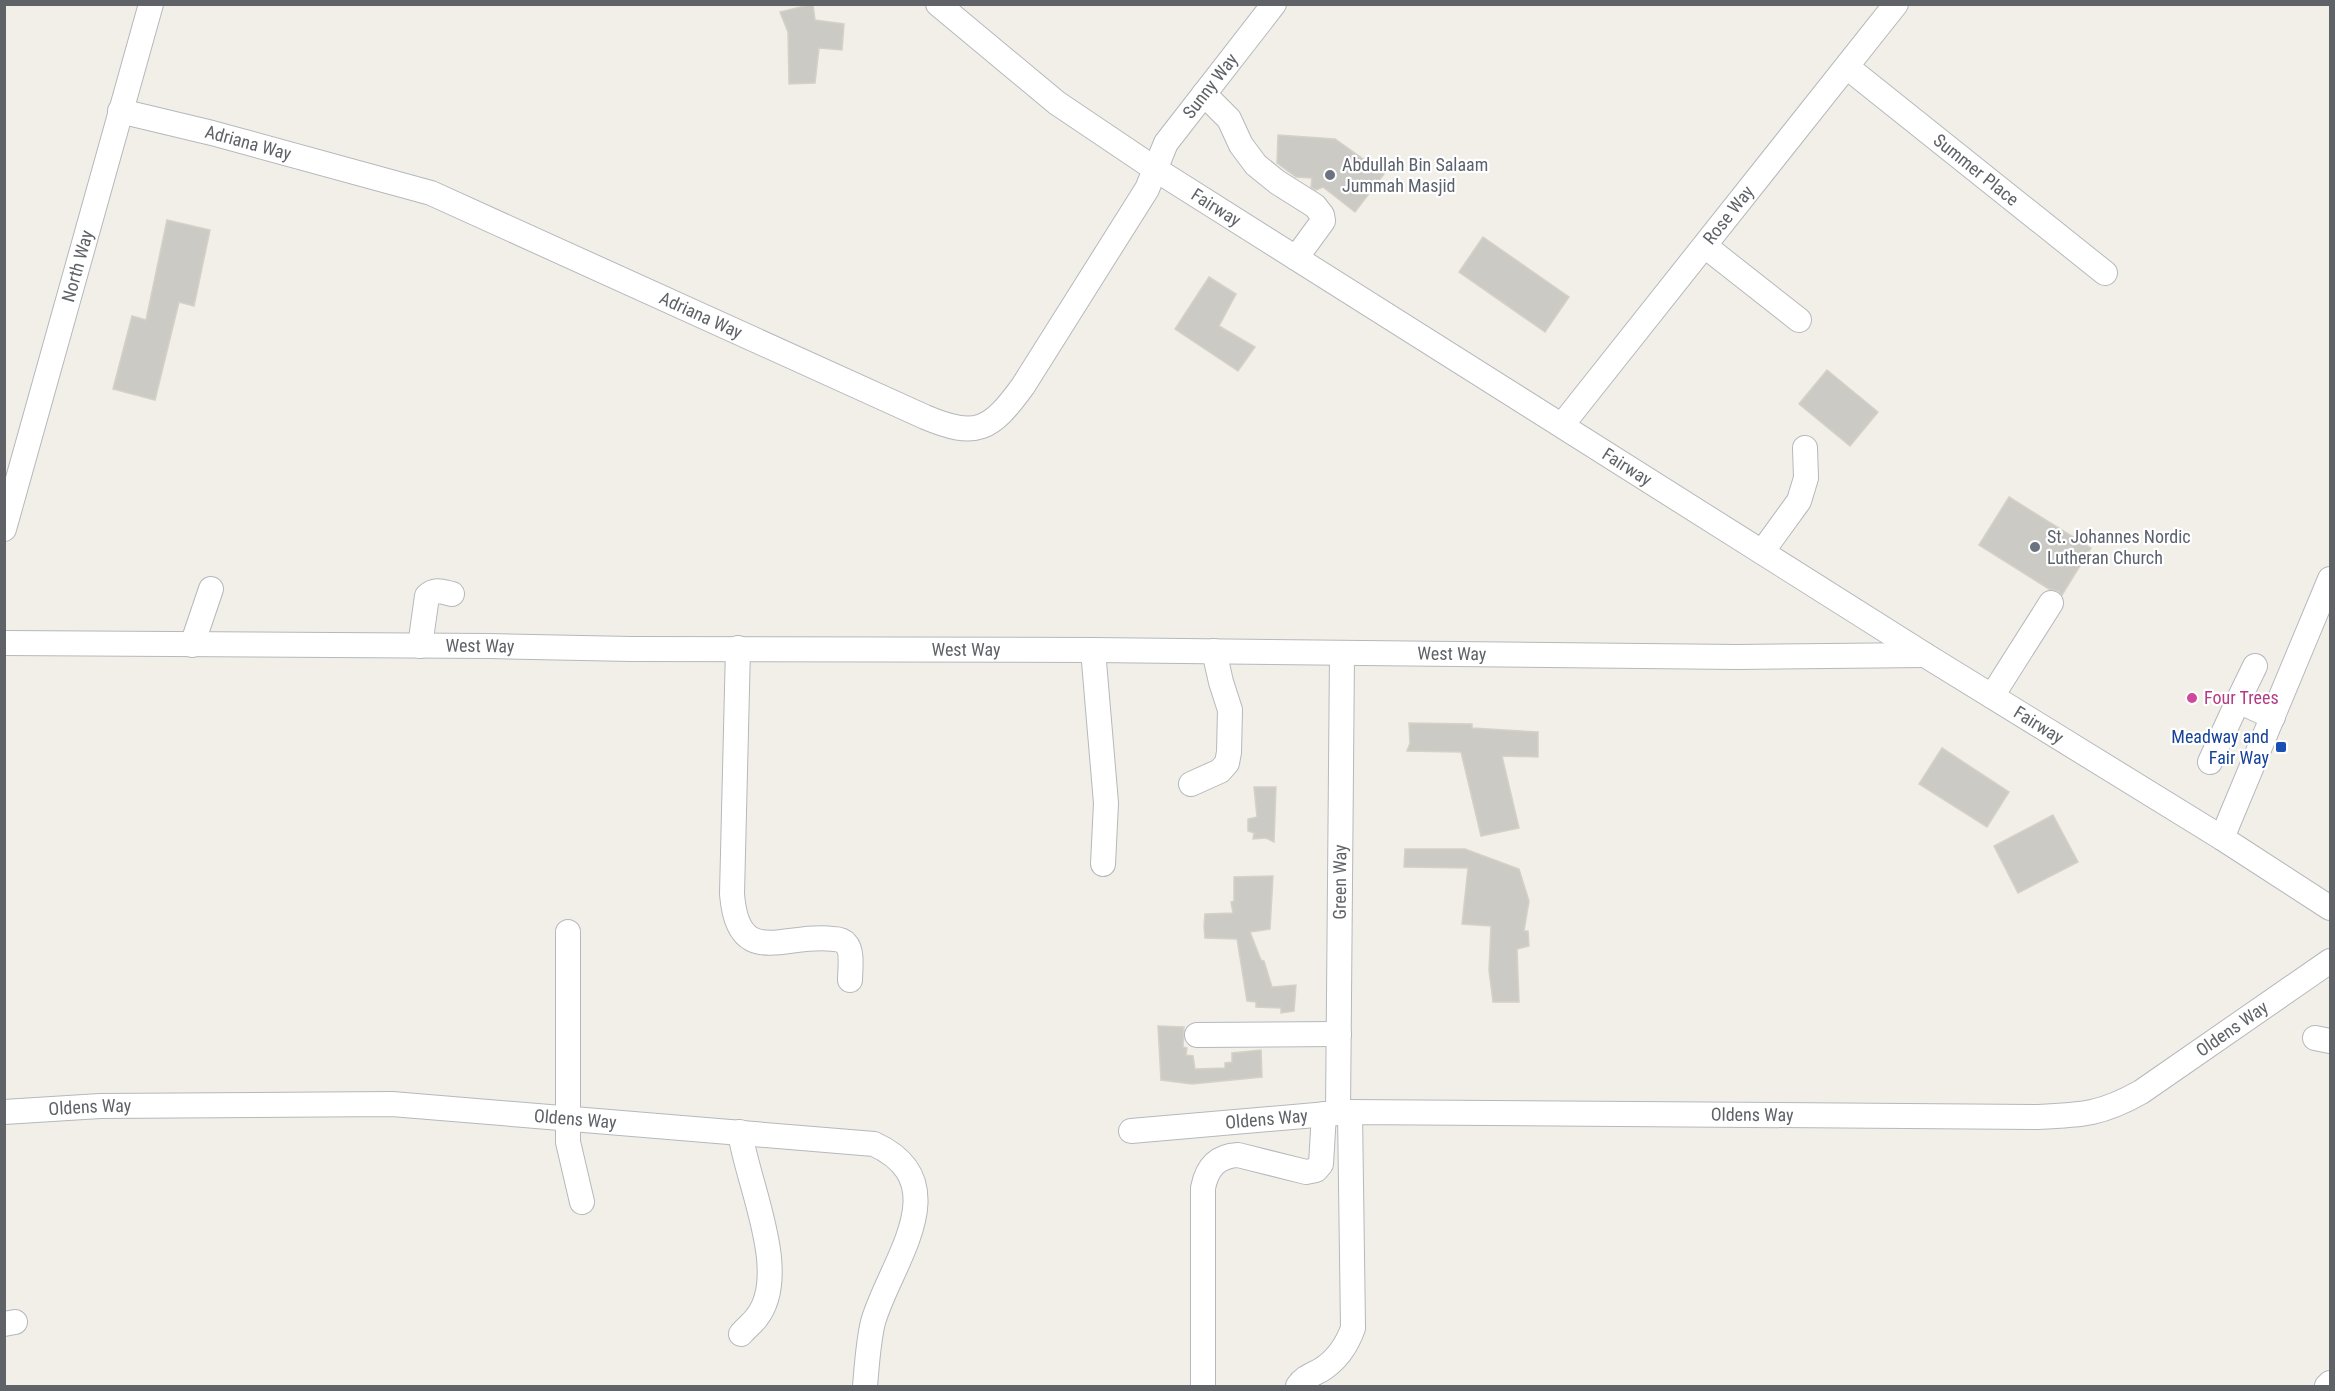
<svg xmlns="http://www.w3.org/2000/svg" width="2335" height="1391" font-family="'Roboto Condensed',sans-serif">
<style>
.building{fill:#cccac5;stroke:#d6d1c6;stroke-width:1.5}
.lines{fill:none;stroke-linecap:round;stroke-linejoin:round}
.minor-casing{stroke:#b5b8bc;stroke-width:26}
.minor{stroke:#fff;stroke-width:24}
.worship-dot{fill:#6b7280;stroke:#fff;stroke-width:2}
.hotel-dot{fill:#d1479c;stroke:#fff;stroke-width:2}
.transit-dot{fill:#1a4fb4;stroke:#fff;stroke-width:2}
.labels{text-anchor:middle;stroke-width:4.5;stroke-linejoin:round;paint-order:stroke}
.street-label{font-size:18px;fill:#5f6368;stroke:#fff}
.worship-label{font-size:18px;fill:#5b616d;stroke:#fff;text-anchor:start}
.hotel-label{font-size:18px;fill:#b23c85;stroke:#fff;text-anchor:start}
.transit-label{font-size:18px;fill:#164399;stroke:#fff;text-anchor:end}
</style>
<rect width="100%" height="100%" fill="#f1efe8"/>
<!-- building -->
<g class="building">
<polygon points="813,4 815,20 844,24 842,50 819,48 815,83 789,84 788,32 780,12"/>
<polygon points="1278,135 1335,139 1384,174 1355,212 1323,187 1316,190 1311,187 1312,178 1296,177 1277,163"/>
<polygon points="167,220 210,230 194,306 179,302 155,400 113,389 132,316 146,320"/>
<polygon points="1483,237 1569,297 1545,332 1459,272"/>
<polygon points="1209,277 1236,294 1219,326 1255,347 1238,371 1175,329"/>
<polygon points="1827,370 1878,412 1850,446 1799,404"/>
<polygon points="2009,497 2091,548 2062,595 2058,591 2049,589 1979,545"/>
<polygon points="1409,723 1472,724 1472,728 1538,732 1538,757 1502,756 1519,828 1481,836 1461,752 1407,751 1410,743"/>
<polygon points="1942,748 2009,792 1987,827 1919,784"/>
<polygon points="1254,787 1276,787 1274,842 1266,838 1253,839 1254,833 1248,831 1248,819 1257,817"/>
<polygon points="2053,815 2078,862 2018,893 1994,846"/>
<polygon points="1405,849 1465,849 1519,869 1529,901 1524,931 1528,931 1529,946 1517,949 1519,1002 1493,1002 1489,970 1491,926 1462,924 1468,868 1404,867"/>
<polygon points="1273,876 1270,929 1250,932 1261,960 1264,961 1272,987 1296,985 1294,1011 1281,1013 1281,1008 1256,1007 1256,1002 1247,1001 1237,939 1205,938 1204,926 1205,914 1233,913 1231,902 1234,901 1234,877"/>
<polygon points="1158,1026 1184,1027 1183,1047 1187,1048 1186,1055 1193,1056 1195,1069 1225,1068 1225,1063 1232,1062 1232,1053 1261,1050 1262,1077 1192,1084 1161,1080"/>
</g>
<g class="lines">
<defs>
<g id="minor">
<path id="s1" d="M 938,4 L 1057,103 L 1155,169 L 1925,655 L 2222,838 L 2330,908"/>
<path id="s2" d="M 1847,67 L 2105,273"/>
<polyline points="1204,94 1229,119 1241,145 1256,165 1277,182 1315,206 1322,215 1323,221 1296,258"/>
<path id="s3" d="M 120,111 L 212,133 L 431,193 L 925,417 C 977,439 991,430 1023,386 L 1147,189 L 1166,143 L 1274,4"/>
<polyline points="1705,246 1799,320"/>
<path id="s4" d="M 1562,425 L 1896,4"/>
<path id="s5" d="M 4,529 L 151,4"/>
<polyline points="1762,552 1799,501 1806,478 1805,448"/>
<path id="s6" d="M 4,643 L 490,646 L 631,649 L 1093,650 L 1737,657 L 1925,655"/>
<polyline points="192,645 211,589"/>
<path d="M 420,646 L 427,596 C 435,588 443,592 452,594"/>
<path d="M 738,648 L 732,894 C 738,971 786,932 833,939 C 838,939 843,940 846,944 C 853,951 850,971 850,980"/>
<polyline points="1093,650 1106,803 1103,864"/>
<polyline points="2255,666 2238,701 2273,717"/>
<polyline points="1992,696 2051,603"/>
<polyline points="2210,762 2238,701"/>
<polyline points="1191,784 1220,771 1227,763 1229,752 1230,710 1221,682 1214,651"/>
<polyline points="2222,838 2330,579"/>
<polyline points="568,932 568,1142 582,1202"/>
<polyline points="1197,1035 1339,1034"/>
<polyline points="2315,1038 2330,1041"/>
<path id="s7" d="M 4,1112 L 100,1106 L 392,1104 L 874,1144 C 959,1183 890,1263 873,1322 C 868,1343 867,1365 865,1386"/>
<path id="s8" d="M 1338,1113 L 1342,653"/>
<path id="s9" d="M 1131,1131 L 1350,1112 L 2038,1117 C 2083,1115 2102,1114 2141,1092 L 2330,961"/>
<path d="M 740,1132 C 747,1183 791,1273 757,1317 C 753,1323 746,1328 741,1334"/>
<polyline points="4,1324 15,1322"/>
<path d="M 1203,1386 L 1203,1188 C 1207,1168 1217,1156 1238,1155 L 1306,1172 L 1316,1170 L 1321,1164 L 1324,1114"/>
<path d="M 1298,1386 C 1304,1377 1312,1375 1321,1370 C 1337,1360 1347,1345 1353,1328 L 1350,1112"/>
<polyline points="2327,1386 2330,1383"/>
</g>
</defs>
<!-- minor casing -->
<use href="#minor" class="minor-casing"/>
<!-- minor -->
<use href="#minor" class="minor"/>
</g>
<!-- markers -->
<g class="worship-dot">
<circle cx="1330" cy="175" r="6"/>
<circle cx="2035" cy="547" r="6"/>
</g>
<circle class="hotel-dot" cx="2192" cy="698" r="6"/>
<rect class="transit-dot" x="2275" y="741" width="12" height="12" rx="3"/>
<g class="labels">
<!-- street labels -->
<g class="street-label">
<text dy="6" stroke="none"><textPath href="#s3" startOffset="1336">Sunny Way</textPath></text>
<text dy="6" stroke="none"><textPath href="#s3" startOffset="132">Adriana Way</textPath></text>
<text dy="6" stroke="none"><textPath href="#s2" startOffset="165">Summer Place</textPath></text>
<text dy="6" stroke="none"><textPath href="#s1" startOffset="345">Fairway</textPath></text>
<text dy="6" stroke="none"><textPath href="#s4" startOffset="268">Rose Way</textPath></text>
<text dy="6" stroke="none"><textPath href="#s5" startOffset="273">North Way</textPath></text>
<text dy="6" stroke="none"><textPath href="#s3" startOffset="618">Adriana Way</textPath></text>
<text dy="6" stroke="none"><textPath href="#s1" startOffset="831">Fairway</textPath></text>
<text dy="6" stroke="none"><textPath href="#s6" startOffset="476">West Way</textPath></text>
<text dy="6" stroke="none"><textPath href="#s6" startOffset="962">West Way</textPath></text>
<text dy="6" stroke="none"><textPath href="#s6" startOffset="1448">West Way</textPath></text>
<text dy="6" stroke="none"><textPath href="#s1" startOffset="1317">Fairway</textPath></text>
<text dy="6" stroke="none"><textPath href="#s8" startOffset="231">Green Way</textPath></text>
<text dy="6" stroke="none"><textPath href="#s9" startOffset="1126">Oldens Way</textPath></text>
<text dy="6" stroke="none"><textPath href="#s7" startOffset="86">Oldens Way</textPath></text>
<text dy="6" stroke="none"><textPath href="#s9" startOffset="622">Oldens Way</textPath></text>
<text dy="6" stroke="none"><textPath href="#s7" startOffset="572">Oldens Way</textPath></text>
<text dy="6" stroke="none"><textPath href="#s9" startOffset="136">Oldens Way</textPath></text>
</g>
<!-- worship labels -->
<g class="worship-label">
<text x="1342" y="171">Abdullah Bin Salaam<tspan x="1342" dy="21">Jummah Masjid</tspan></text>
<text x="2047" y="543">St. Johannes Nordic<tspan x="2047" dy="21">Lutheran Church</tspan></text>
</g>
<!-- hotel labels -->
<g class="hotel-label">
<text x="2204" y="704">Four Trees</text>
</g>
<!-- transit labels -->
<g class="transit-label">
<text x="2269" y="743">Meadway and<tspan x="2269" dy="21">Fair Way</tspan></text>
</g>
</g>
<!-- border -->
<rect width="2335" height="1391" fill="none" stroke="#5f6368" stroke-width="12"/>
</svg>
